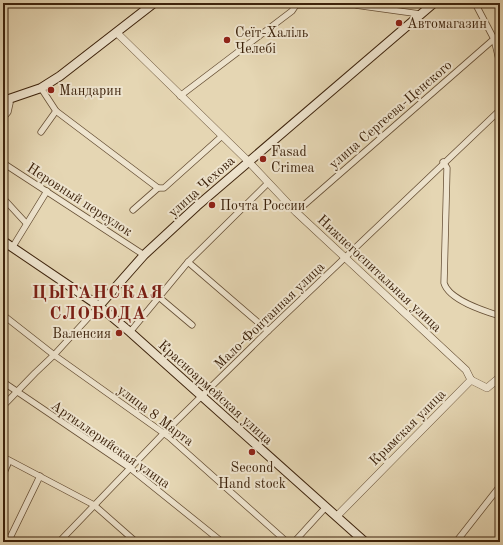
<svg xmlns="http://www.w3.org/2000/svg" width="503" height="545" font-family="'Old Standard TT',serif">
<style>
.lines{fill:none;stroke-linecap:round;stroke-linejoin:round}
.minor-casing{stroke:#675036;stroke-width:7}
.tertiary-casing{stroke:#675036;stroke-width:8}
.secondary-casing{stroke:#3d230c;stroke-width:10}
.minor{stroke:#eee4ce;stroke-width:5.5}
.tertiary{stroke:#eee4ce;stroke-width:7}
.secondary{stroke:#eee4ce;stroke-width:8}
.poi-dot{fill:#8f2418;stroke:#eee4ce;stroke-width:1.5}
.labels{text-anchor:middle;stroke-width:4;stroke-linejoin:round;paint-order:stroke}
.poi-label{font-size:14px;fill:#3d230c;stroke:#eee4ce;text-anchor:start}
.street-label{font-size:14px;fill:#3d230c;stroke:#eee4ce}
.district-label{font-size:18px;font-weight:bold;letter-spacing:1px;fill:#7a1f14;stroke:#eee4ce}
</style>
<rect width="100%" height="100%" fill="#e5d6b3"/>
<filter id="stains"><feTurbulence type="fractalNoise" baseFrequency=".005" numOctaves="4"/><feColorMatrix values="0 0 0 0 .2 0 0 0 0 .09 0 0 0 0 .02 0 0 0 .5 -.17"/></filter>
<radialGradient id="worn" r=".72"><stop offset=".6" stop-color="#630" stop-opacity="0"/><stop offset="1" stop-color="#630" stop-opacity=".3"/></radialGradient>
<g class="lines">
<defs>
<g id="minor">
<polyline points="291,3 296,5 355,5 420,14"/>
<polyline points="475,3 494,39 500,64"/>
<polyline points="41,88 56,111 158,188"/>
<polyline points="3,94 10,103 8,112 3,118"/>
<polyline points="180,96 292,11 296,5"/>
<polyline points="41,132 56,111"/>
<path d="M 443,162 L 447,168 L 444,283 C 449,300 484,311 500,316"/>
<polyline points="3,163 144,255"/>
<polyline points="3,198 26,223"/>
<polyline points="133,210 158,188 164,188 222,136"/>
<polyline points="296,212 494,39 500,36"/>
<polyline points="12,248 47,191"/>
<polyline points="188,262 268,331"/>
<polyline points="160,298 192,325"/>
<polyline points="3,315 54,355 169,437 287,542"/>
<polyline points="130,332 188,262 268,183"/>
<polyline points="3,382 130,468 222,542"/>
<polyline points="3,406 35,373 54,355 99,306"/>
<polyline points="3,457 94,505 136,542"/>
<polyline points="3,475 9,461"/>
<polyline points="8,542 40,476"/>
<polyline points="59,542 163,434 269,330 500,110"/>
<polyline points="294,542 326,507"/>
<polyline points="456,542 500,486"/>
</g>
<g id="tertiary">
<polyline points="117,33 248,161 296,212 466,370 471,380"/>
<polyline points="471,380 487,388 500,377"/>
<polyline points="337,516 471,380"/>
</g>
<g id="secondary">
<polyline points="3,101 41,88 60,76 154,3"/>
<polyline points="3,241 99,306 130,332 365,542"/>
<polyline points="99,306 144,255 197,206 434,3"/>
</g>
</defs>
<!-- minor casing -->
<use href="#minor" class="minor-casing"/>
<!-- tertiary casing -->
<use href="#tertiary" class="tertiary-casing"/>
<!-- secondary casing -->
<use href="#secondary" class="secondary-casing"/>
<!-- minor -->
<use href="#minor" class="minor"/>
<!-- tertiary -->
<use href="#tertiary" class="tertiary"/>
<!-- secondary -->
<use href="#secondary" class="secondary"/>
</g>
<!-- markers -->
<g class="poi-dot">
<circle cx="399" cy="23" r="4"/>
<circle cx="227" cy="40" r="4"/>
<circle cx="51" cy="90" r="4"/>
<circle cx="263" cy="159" r="4"/>
<circle cx="212" cy="205" r="4"/>
<circle cx="119" cy="333" r="4"/>
<circle cx="252" cy="452" r="4"/>
</g>
<g class="labels">
<!-- poi labels -->
<g class="poi-label">
<text x="407" y="28">Автомагазин</text>
<text x="235" y="37">Сеїт-Халіль<tspan x="235" dy="16">Челебі</tspan></text>
<text x="59" y="95">Мандарин</text>
<text x="271" y="156">Fasad<tspan x="271" dy="16">Crimea</tspan></text>
<text x="220" y="210">Почта России</text>
<text x="111" y="338" text-anchor="end">Валенсия</text>
<text x="252" y="472" text-anchor="middle">Second<tspan x="252" dy="16">Hand stock</tspan></text>
</g>
<!-- street labels -->
<g class="street-label">
<text transform="translate(390 114) rotate(-41)" y="5">улица Сергеева-Ценского</text>
<text transform="translate(201 186) rotate(-42)" y="5">улица Чехова</text>
<text transform="translate(80 199) rotate(33)" y="5">Неровный переулок</text>
<text transform="translate(380 273) rotate(43)" y="5">Нижнегоспитальная улица</text>
<text transform="translate(269 315) rotate(-44)" y="5">Мало-Фонтанная улица</text>
<text transform="translate(216 392) rotate(42)" y="5">Красноармейская улица</text>
<text transform="translate(156 415) rotate(37)" y="5">улица 8 Марта</text>
<text transform="translate(407 427) rotate(-45)" y="5">Крымская улица</text>
<text transform="translate(111 444) rotate(35)" y="5">Артиллерийская улица</text>
</g>
<!-- district labels -->
<g class="district-label">
<text x="98" y="298">ЦЫГАНСКАЯ<tspan x="98" dy="21">СЛОБОДА</tspan></text>
</g>
</g>
<!-- margin -->
<rect width="503" height="545" fill="none" stroke="#e5d6b3" stroke-width="16"/>
<rect x="4" y="4" width="495" height="537" fill="none" stroke="#3d230c" stroke-width="2"/>
<rect x="8" y="8" width="487" height="529" fill="none" stroke="#3d230c"/>
<rect width="100%" height="100%" filter="url(#stains)"/>
<rect width="100%" height="100%" fill="url(#worn)"/>
</svg>
